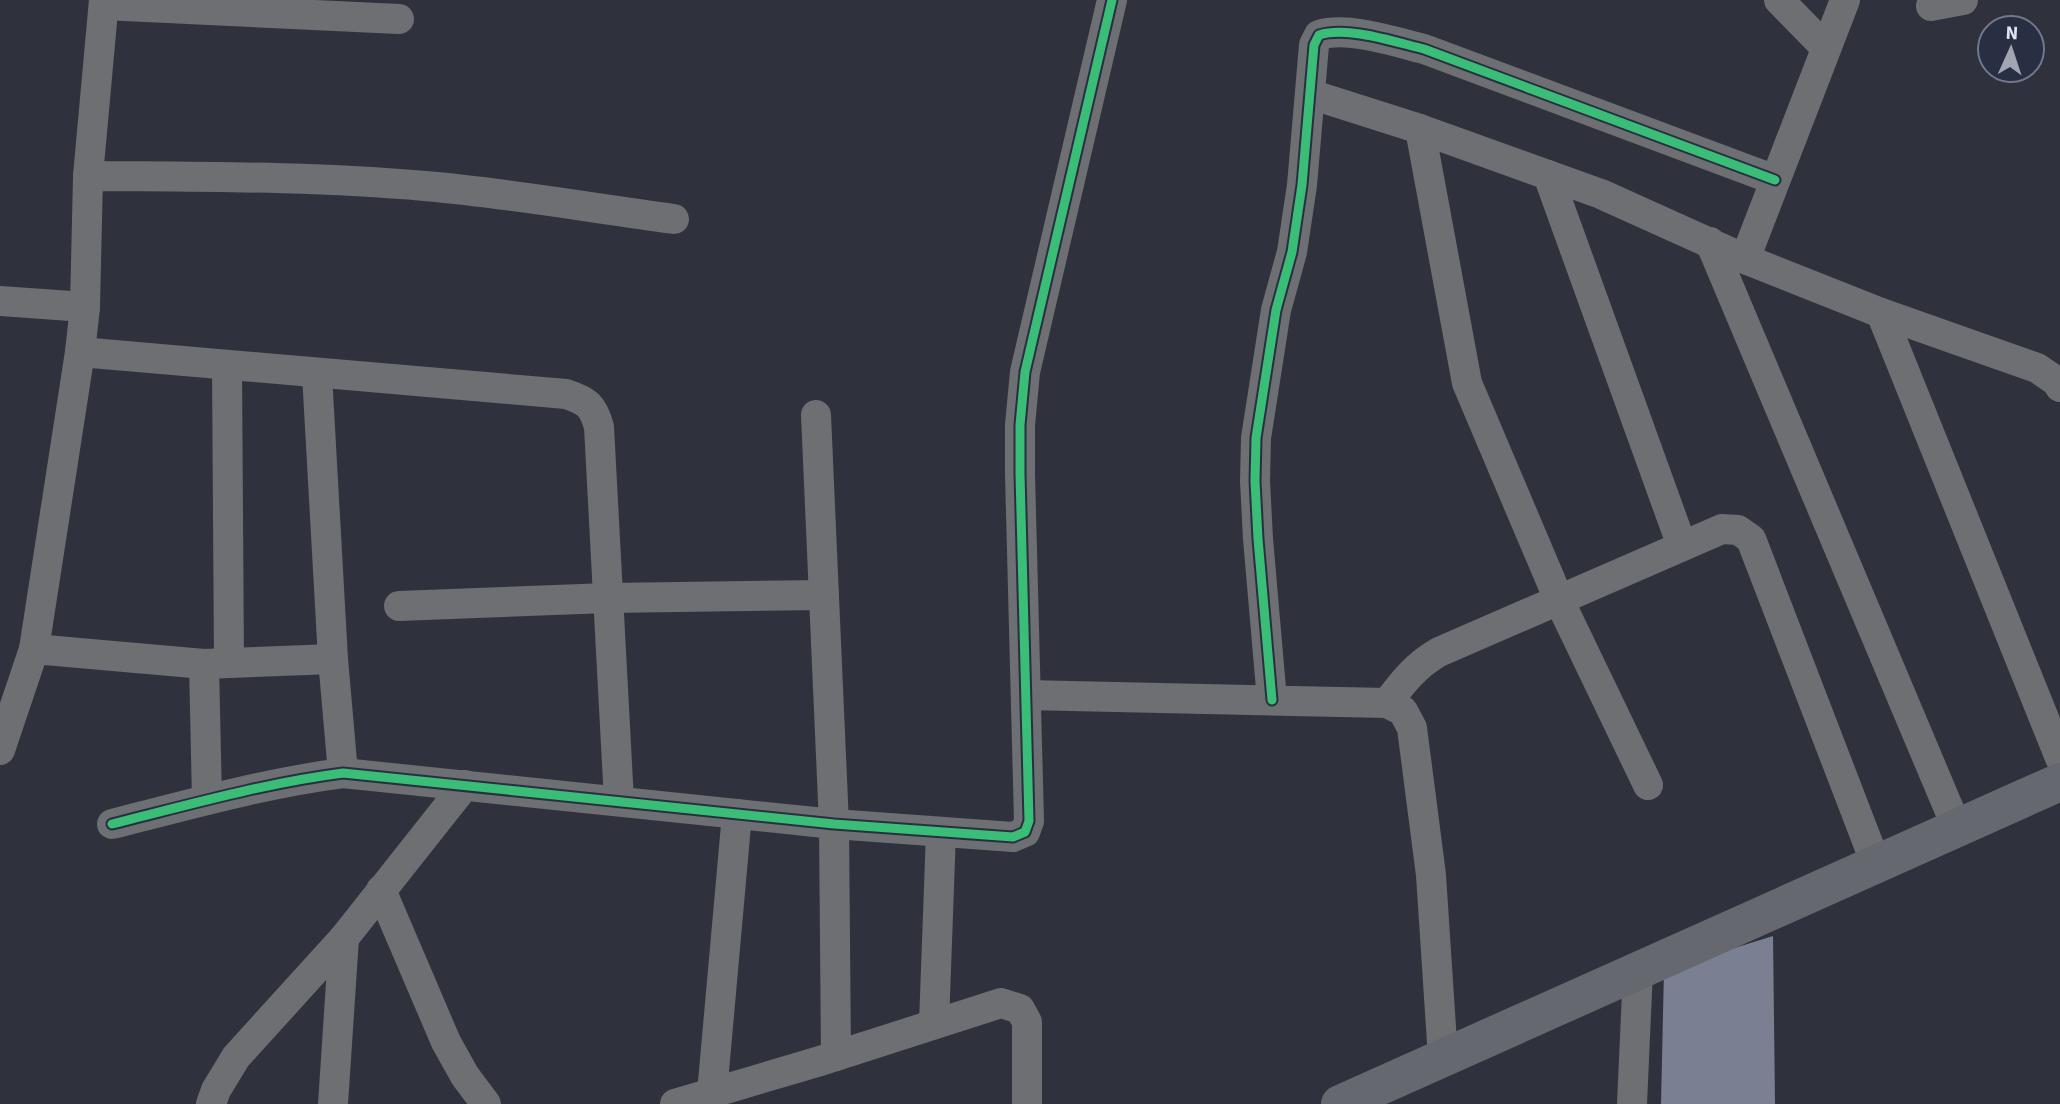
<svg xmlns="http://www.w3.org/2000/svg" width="2060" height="1104" font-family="'Source Sans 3',sans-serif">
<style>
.building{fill:#7a7f91}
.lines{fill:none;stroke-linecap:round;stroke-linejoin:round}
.minor{stroke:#6e6f73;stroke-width:30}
.secondary{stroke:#66686f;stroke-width:38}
.cycleway-casing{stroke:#292f43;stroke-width:13}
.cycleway{stroke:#3abd76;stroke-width:9}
</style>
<rect width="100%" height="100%" fill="#2f323d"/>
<!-- building -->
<polygon class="building" points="1773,936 1775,1104 1661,1104 1664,970"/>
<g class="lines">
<!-- minor -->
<g class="minor">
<polyline points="1779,0 1826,48"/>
<polyline points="104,5 399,19"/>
<polyline points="1931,6 1963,0"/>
<polyline points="1310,94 1420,129 1601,194 1745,259 1881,313 2037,368 2056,381 2060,387"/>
<polyline points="1420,129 1467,383 1559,600 1648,785"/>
<polyline points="1548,175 1682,546"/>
<path d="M 88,176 C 200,177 313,176 425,186 C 508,193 591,208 674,219"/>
<polyline points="1710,242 1957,828"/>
<polyline points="1745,259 1845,0"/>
<polyline points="0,301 85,307"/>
<polyline points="1881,313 2060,758"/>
<path d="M 80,352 L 566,394 C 587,401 593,405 599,427 L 619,801"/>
<polyline points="227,366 229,663"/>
<polyline points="317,374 333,659 343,773"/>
<polyline points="816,415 834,824 836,1056"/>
<polyline points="399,606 608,598 824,595"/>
<polyline points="34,649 204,664 333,659"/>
<polyline points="204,664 207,800"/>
<polyline points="1026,695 1387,703 1403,711 1412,728 1431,875 1443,1058"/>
<path d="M 1272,700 L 1258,539 L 1255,481 L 1256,438 L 1276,310 L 1292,252 L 1302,185 L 1314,45 L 1319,35 C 1348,26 1395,42 1424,49 L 1775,180"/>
<path d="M 1387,703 C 1403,682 1416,665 1439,652 L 1722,529 L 1738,530 L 1751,539 L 1876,864"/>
<polyline points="0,750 34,649 80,352 85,307 88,176 104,0"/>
<path d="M 112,824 C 188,805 265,783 343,773 L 834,824 L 1013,837 L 1025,832 L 1029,821 L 1020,474 L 1020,425 L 1025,372 L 1112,0"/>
<polyline points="381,890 446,1042 465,1076 486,1104"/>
<polyline points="934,1024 941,832"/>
<polyline points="712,1093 737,814"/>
<polyline points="211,1104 216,1090 236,1057 344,938 465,785"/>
<polyline points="333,1104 344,938"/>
<polyline points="675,1104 820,1061 1001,1003 1020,1009 1027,1022 1027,1104"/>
<polyline points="1632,1104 1638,970"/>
</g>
<!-- secondary -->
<polyline class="secondary" points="1340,1104 2060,782"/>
<defs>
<g id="cycleway">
<path d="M 1272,700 L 1258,539 L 1255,481 L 1256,438 L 1276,310 L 1292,252 L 1302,185 L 1314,45 L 1319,35 C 1348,26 1395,42 1424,49 L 1775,180"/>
<path d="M 112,824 C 188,805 265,783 343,773 L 834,824 L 1013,837 L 1025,832 L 1029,821 L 1020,474 L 1020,425 L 1025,372 L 1112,0"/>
</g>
</defs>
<!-- cycleway casing -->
<use href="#cycleway" class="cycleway-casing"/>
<!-- cycleway -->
<use href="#cycleway" class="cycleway"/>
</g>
<!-- north arrow -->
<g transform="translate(2011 49) rotate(3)"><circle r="33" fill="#292f43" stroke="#727789" stroke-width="2"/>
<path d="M0-5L12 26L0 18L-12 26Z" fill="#a1a6b2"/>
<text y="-10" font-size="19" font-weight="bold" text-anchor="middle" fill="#dfe4f1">N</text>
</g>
</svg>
